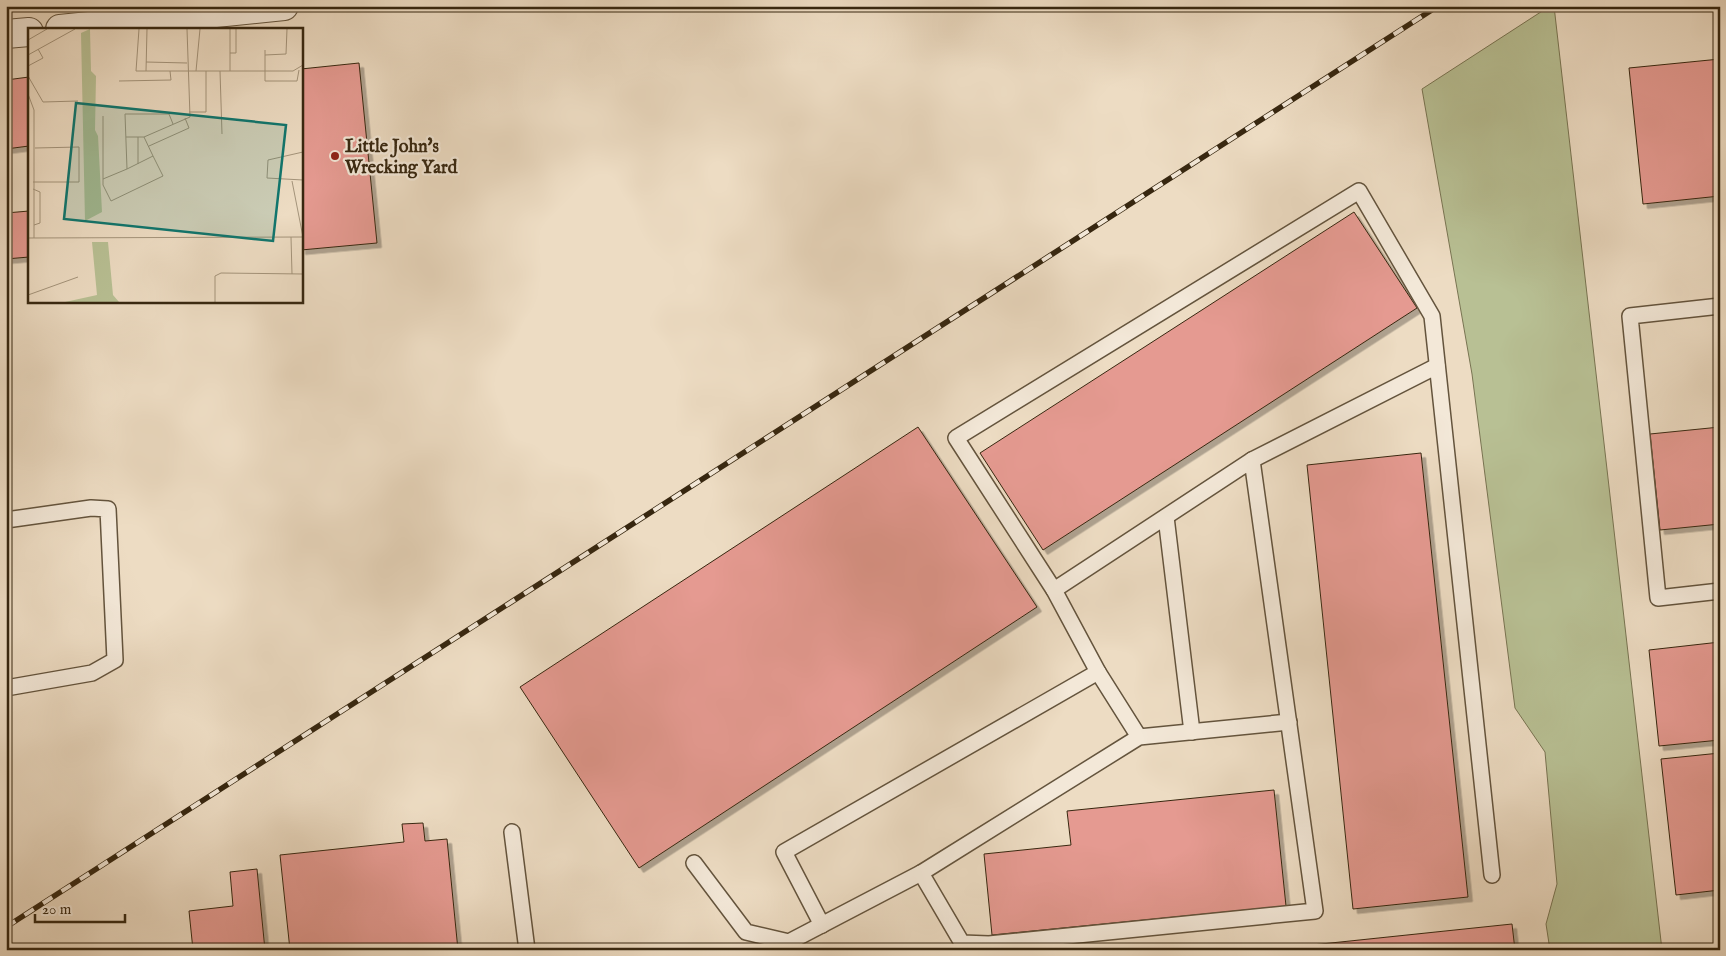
<svg xmlns="http://www.w3.org/2000/svg" width="1726" height="956" font-family="'IM FELL English',serif">
<style>
.green{fill:#b8c094;stroke:#787452}
.building{fill:#e59a91;stroke:#372710;filter:url(#shadow)}
.lines{fill:none;stroke-linecap:round;stroke-linejoin:round}
.service-casing{stroke:#64543d;stroke-width:18}
.minor-casing{stroke:#64543d;stroke-width:30}
.service{stroke:#f3e8d8;stroke-width:15}
.minor{stroke:#f3e8d8;stroke-width:28}
.rail-casing{stroke:#372710;stroke-width:5.5}
.rail{stroke:#f3e8d8;stroke-width:4;stroke-dasharray:11;stroke-linecap:butt}
.poi-dot{fill:#8f2418;stroke:#f3e8d8;stroke-width:2}
.labels{text-anchor:middle;stroke-width:4.5;stroke-linejoin:round;paint-order:stroke}
.poi-label{font-size:18px;font-weight:bold;fill:#372710;stroke:#f3e8d8;text-anchor:start}
.inset-road{fill:none;stroke:#a4947b;stroke-width:1}
.view{fill:#0f766e;fill-opacity:0.15;stroke:#0f766e;stroke-width:2.5}
.inset-edge{fill:none;stroke:#372710;stroke-width:2.5}
</style>
<defs>
<filter id="shadow"><feDropShadow dx="4.5" dy="4.5" stdDeviation="0" flood-color="#0004"/></filter>
</defs>
<rect width="100%" height="100%" fill="#eddcc3"/>
<filter id="stains"><feTurbulence type="fractalNoise" baseFrequency=".004" numOctaves="4"/><feColorMatrix values="0 0 0 0 .2 0 0 0 0 .09 0 0 0 0 .02 0 0 0 .5 -.17"/></filter>
<radialGradient id="worn" r=".72"><stop offset=".6" stop-color="#630" stop-opacity="0"/><stop offset="1" stop-color="#630" stop-opacity=".3"/></radialGradient>
<!-- green -->
<polygon class="green" points="1550,6 1554,6 1662,950 1550,950 1546,924 1557,884 1545,752 1515,708 1472,374 1422,89"/>
<!-- building -->
<g class="building">
<polygon points="1720,59 1720,196 1643,204 1629,68"/>
<polygon points="359,63 377,243 301,250 301,69"/>
<polygon points="29,77 29,146 6,149 6,80"/>
<polygon points="29,211 29,257 6,259 6,213"/>
<polygon points="1354,212 1417,308 1043,550 980,453"/>
<polygon points="918,427 1037,607 639,868 520,687"/>
<polygon points="1720,427 1720,524 1660,530 1650,434"/>
<polygon points="1421,453 1468,897 1353,909 1307,465"/>
<polygon points="1720,642 1720,740 1659,746 1649,650"/>
<polygon points="1720,753 1720,890 1676,895 1661,759"/>
<polygon points="1274,790 1286,906 992,935 984,854 1071,845 1067,811"/>
<polygon points="423,823 425,841 447,839 458,950 290,950 280,855 404,842 402,824"/>
<polygon points="257,869 265,950 193,950 189,911 233,906 230,872"/>
<polygon points="1512,924 1515,950 1264,950"/>
</g>
<g class="lines">
<defs>
<g id="service">
<polyline points="1720,306 1630,316 1658,598 1720,591"/>
<polyline points="1252,460 1437,366"/>
<polyline points="1166,517 1192,732"/>
<polyline points="6,520 91,508 108,509 115,660 92,673 6,688"/>
<polyline points="1054,590 1098,672 1139,737"/>
<polyline points="512,832 527,950"/>
<polyline points="694,863 746,932 789,942 921,873 1139,737 1289,722"/>
<polyline points="921,873 962,943 989,944 1315,911 1252,460 1054,590 956,438 1359,191 1432,316 1492,875"/>
<polyline points="822,925 784,852 1098,672"/>
</g>
<g id="minor">
<polyline points="60,29 284,6"/>
<polyline points="6,34 29,32"/>
</g>
</defs>
<!-- service casing -->
<use href="#service" class="service-casing"/>
<!-- minor casing -->
<use href="#minor" class="minor-casing"/>
<!-- service -->
<use href="#service" class="service"/>
<!-- minor -->
<use href="#minor" class="minor"/>
<defs>
<polyline id="rail" points="6,927 1438,6"/>
</defs>
<!-- rail casing -->
<use href="#rail" class="rail-casing"/>
<!-- rail -->
<use href="#rail" class="rail"/>
</g>
<!-- markers -->
<circle class="poi-dot" cx="335" cy="156" r="5"/>
<g class="labels">
<!-- poi labels -->
<g class="poi-label">
<text x="345" y="152">Little John's<tspan x="345" dy="21">Wrecking Yard</tspan></text>
</g>
</g>
<!-- overview -->
<g transform="translate(28 28)">
<rect width="275" height="275" fill="#eddcc3"/>
<path d="M 62,1 L 63,43 L 68,48 L 67,102 L 70,108 L 74,184 L 57,193 L 53,5 ZM 64,214 L 80,214 L 85,267 L 91,274 L 37,274 L 69,267 Z" fill="#b8c094"/>
<path class="inset-road" d="M 111,1 L 108,43 L 265,43 L 275,37M 159,1 L 162,89M 0,12 L 19,1M 237,22 L 237,53 L 269,53 L 271,42M 202,25 L 208,25 L 208,1M 0,27 L 47,1M 237,27 L 258,26 L 259,1M 118,34 L 159,35M 0,38 L 15,30 L 10,21M 118,43 L 119,1M 168,43 L 172,1M 192,43 L 194,106M 202,43 L 202,1M 0,48 L 15,74 L 50,73M 91,53 L 143,52 L 142,43M 0,66 L 6,82 L 6,210M 161,84 L 178,84 L 178,43M 75,88 L 75,157 L 83,173 L 135,148 L 125,128 L 99,141 L 97,86 L 141,86 L 145,96M 98,109 L 116,109 L 162,89M 110,109 L 110,136M 116,109 L 125,128M 121,118 L 161,100 L 157,90M 275,124 L 240,132 L 239,150 L 275,152M 75,151 L 99,141M 264,153 L 275,209M 5,154 L 51,154 L 51,119 L 7,120M 5,161 L 12,164 L 12,195 L 6,197M 263,209 L 264,246M 0,210 L 275,209M 0,267 L 50,249M 187,274 L 187,248 L 193,245 L 275,246"/>
<path class="view" d="M 48,75 L 258,97 L 245,213 L 36,191 Z"/>
<rect width="275" height="275" class="inset-edge"/>
</g>
<!-- margin -->
<rect width="1726" height="956" fill="none" stroke="#eddcc3" stroke-width="25"/>
<rect x="8" y="8" width="1711" height="941" fill="none" stroke="#372710" stroke-width="2.5"/>
<rect x="12" y="12" width="1701" height="931" fill="none" stroke="#372710"/>
<!-- scale -->
<path d="M35 914v8h90v-8" fill="none" stroke="#372710" stroke-width="2.5"/>
<text x="42" y="914" font-size="15" fill="#372710" stroke="#f3e8d8" stroke-width="4" paint-order="stroke">20 m</text>
<rect width="100%" height="100%" filter="url(#stains)"/>
<rect width="100%" height="100%" fill="url(#worn)"/>
</svg>
